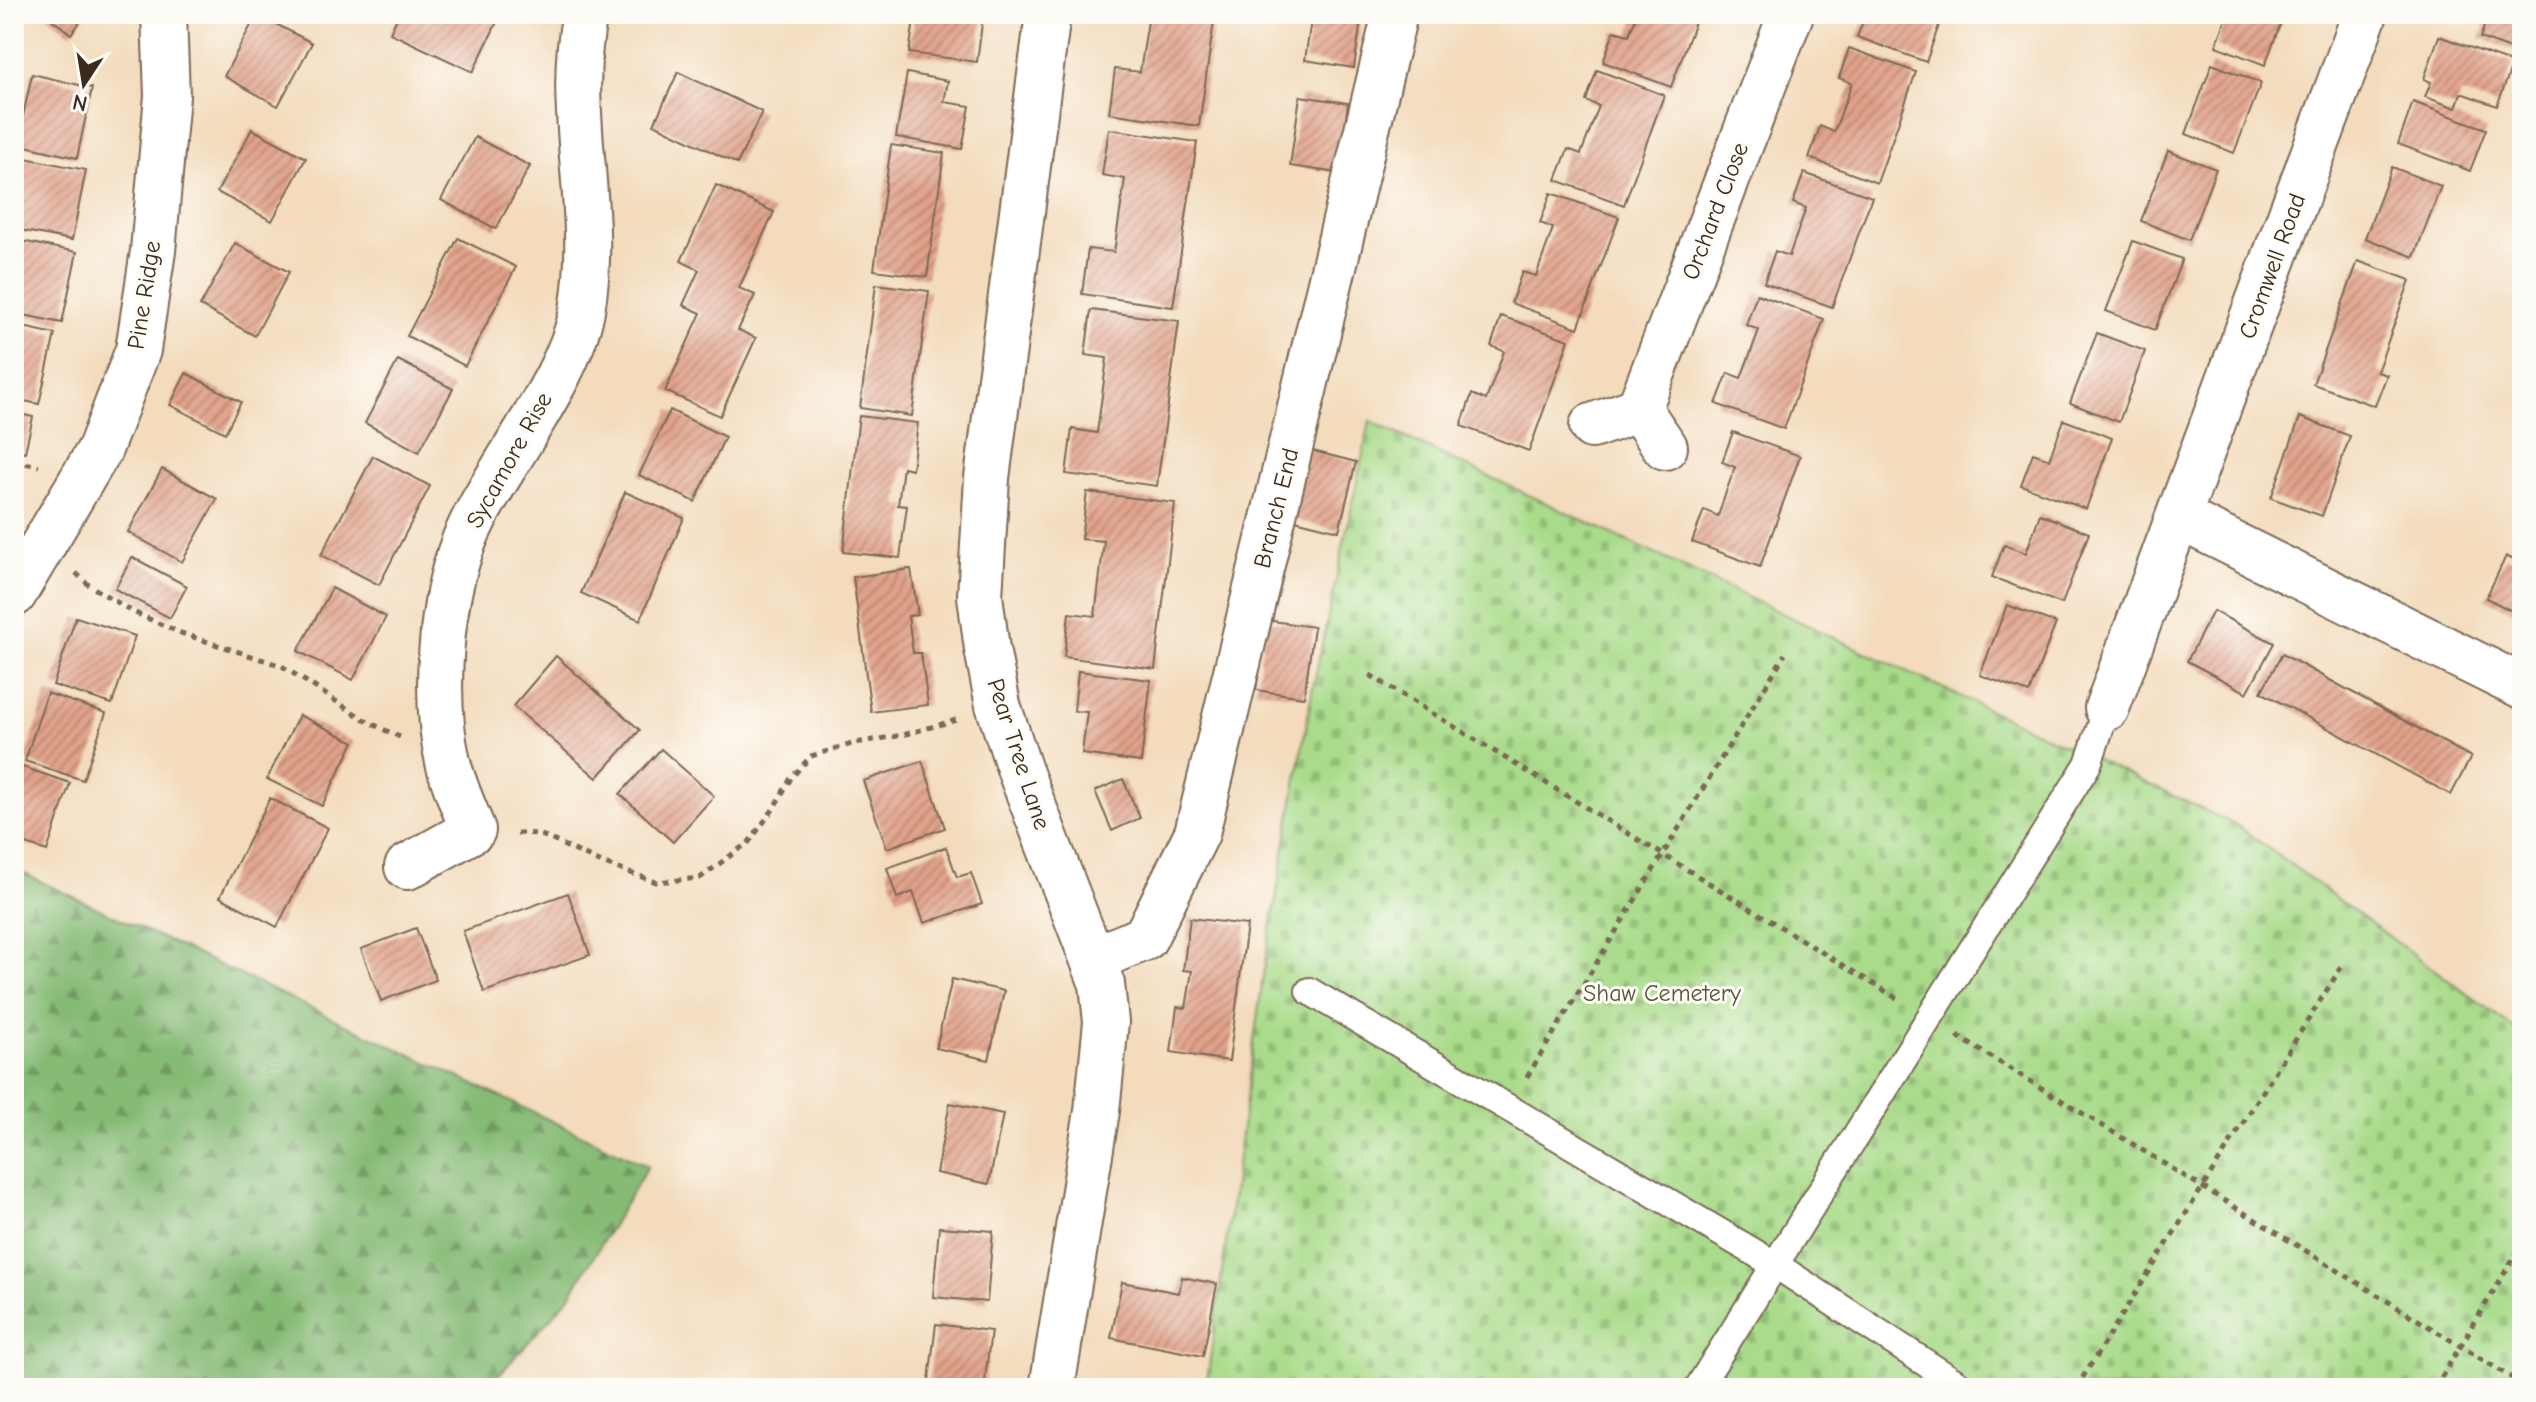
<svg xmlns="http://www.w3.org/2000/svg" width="2536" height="1402" font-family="'Comic Neue',sans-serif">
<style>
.forest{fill:url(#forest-firs);stroke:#60724a;stroke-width:2}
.cemetery{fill:url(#cemetery-stones);stroke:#728254;stroke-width:2}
.building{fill:url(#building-hatch)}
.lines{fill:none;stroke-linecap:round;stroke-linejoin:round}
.lane-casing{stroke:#7b6855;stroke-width:30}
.street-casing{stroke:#7b6855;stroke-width:48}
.path{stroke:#7b6855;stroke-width:5;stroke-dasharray:6 6;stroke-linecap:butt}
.lane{stroke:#fff;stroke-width:26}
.street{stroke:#fff;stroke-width:44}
.labels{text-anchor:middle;stroke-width:6;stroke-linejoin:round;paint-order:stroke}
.street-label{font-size:24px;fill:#3b2a1e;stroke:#fdfcf7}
.park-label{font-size:24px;fill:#565639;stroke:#fdfcf7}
</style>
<defs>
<pattern id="forest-firs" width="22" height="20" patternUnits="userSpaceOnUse" patternTransform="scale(2)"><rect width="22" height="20" fill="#86bb76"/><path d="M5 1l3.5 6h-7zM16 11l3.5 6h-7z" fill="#6f9860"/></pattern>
<pattern id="cemetery-stones" width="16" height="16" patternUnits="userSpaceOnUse" patternTransform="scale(2)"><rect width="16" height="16" fill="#a9db8a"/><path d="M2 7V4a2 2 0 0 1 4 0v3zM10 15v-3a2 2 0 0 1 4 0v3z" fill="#92bc77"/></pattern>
<pattern id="building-hatch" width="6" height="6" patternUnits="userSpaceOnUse" patternTransform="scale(2)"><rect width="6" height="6" fill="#e1a28a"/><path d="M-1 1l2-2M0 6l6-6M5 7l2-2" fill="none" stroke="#b88470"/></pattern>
</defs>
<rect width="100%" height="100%" fill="#fdfcf7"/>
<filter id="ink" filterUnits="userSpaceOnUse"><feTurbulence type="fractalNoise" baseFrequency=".0125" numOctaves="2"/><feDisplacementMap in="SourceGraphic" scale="16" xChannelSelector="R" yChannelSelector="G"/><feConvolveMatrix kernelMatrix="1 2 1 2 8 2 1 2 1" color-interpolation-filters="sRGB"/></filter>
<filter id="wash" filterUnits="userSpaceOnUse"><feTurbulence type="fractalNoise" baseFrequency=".006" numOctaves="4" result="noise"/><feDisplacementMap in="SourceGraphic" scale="32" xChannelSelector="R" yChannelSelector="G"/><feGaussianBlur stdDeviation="1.8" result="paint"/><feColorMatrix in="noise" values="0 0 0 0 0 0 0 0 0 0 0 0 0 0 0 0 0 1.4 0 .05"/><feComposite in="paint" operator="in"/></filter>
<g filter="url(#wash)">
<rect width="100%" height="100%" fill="#f3dbbc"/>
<!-- forest -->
<polygon class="forest" points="14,869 648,1166 568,1299 487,1388 14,1388"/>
<!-- cemetery -->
<polygon class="cemetery" points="1370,421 2238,826 2522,1034 2522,1388 1206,1388 1265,962 1312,692"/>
<g id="blocks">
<!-- building -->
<g class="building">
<polygon points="45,14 86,14 71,34"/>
<polygon points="257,14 312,43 278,106 224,76"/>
<polygon points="399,14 485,14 498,20 473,72 390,33"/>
<polygon points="915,14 983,16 977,62 909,53"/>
<polygon points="1149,14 1215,14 1199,126 1109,113 1115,69 1140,72"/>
<polygon points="1312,14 1362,14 1354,68 1305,60"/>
<polygon points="1637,14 1698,14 1671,87 1603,62 1614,31 1629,35"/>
<polygon points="1866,14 1943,14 1926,62 1857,37"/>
<polygon points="2228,14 2284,14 2265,65 2216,46"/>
<polygon points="2458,14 2522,14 2522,53 2480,38 2485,24"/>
<polygon points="2439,36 2513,63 2497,106 2461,93 2456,108 2425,97 2431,82 2424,79"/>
<polygon points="1849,48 1916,72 1877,183 1809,158 1820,126 1834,132 1852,83 1839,78"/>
<polygon points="2212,64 2261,83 2234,153 2186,134"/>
<polygon points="1597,70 1664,95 1624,205 1556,180 1568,149 1581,154 1599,106 1586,101"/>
<polygon points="678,72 762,112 737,164 654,124"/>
<polygon points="907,73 948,81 944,102 970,106 962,149 896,137"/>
<polygon points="32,74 92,88 77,158 17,144"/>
<polygon points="1300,96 1348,103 1338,173 1290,166"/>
<polygon points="2413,102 2486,129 2470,171 2398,144"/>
<polygon points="252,129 306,158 272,221 217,192"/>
<polygon points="1109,129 1197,142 1173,307 1082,294 1088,249 1114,252 1125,179 1102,175"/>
<polygon points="475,137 530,166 496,229 441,200"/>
<polygon points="891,145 944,153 927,277 874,270"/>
<polygon points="2168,151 2216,169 2189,240 2141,221"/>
<polygon points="25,158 86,170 72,240 14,229"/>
<polygon points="2392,167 2441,186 2414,257 2365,238"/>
<polygon points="1804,173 1872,197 1832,307 1764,283 1775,251 1789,256 1806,208 1793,203"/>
<polygon points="716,185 774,212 739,288 755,295 738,330 756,338 720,416 665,391 701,313 683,305 699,270 681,261"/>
<polygon points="1551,193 1619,217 1578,328 1511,303 1522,272 1536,276 1553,228 1540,223"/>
<polygon points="458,238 516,267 465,366 407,336"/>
<polygon points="16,240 77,252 62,323 14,313 14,252"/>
<polygon points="2133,241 2182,259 2155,330 2106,311"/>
<polygon points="235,243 289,272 255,336 200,306"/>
<polygon points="2358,261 2410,280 2377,372 2387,375 2375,406 2313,384"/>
<polygon points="876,284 929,291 912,416 860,408"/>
<polygon points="1757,294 1824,319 1784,429 1716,404 1728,373 1741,378 1759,330 1746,325"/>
<polygon points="1091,310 1179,321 1157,486 1066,474 1072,429 1097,433 1107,358 1085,355"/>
<polygon points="1501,316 1569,340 1529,451 1461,426 1472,394 1486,400 1495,376 1504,351 1491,346"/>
<polygon points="14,325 55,334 39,404 14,399"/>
<polygon points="2097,333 2145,351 2119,422 2070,403"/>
<polygon points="398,360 453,389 419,452 365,423"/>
<polygon points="186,373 241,402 225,433 170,405"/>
<polygon points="670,410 725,437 695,502 639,475"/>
<polygon points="14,413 33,417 25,452 14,450"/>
<polygon points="859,416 918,423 912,469 903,467 898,505 907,506 900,558 843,552"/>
<polygon points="2300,417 2350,436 2322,516 2271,498"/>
<polygon points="2064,420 2112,438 2086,509 2021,485 2033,453 2049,459"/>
<polygon points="1733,432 1800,456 1760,567 1692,542 1704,510 1718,516 1726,492 1735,467 1722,462"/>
<polygon points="1309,450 1356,462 1339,531 1291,519"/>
<polygon points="373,456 430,486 379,585 321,555"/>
<polygon points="162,469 217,499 182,562 128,532"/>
<polygon points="625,492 684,518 640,620 581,593"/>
<polygon points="1087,492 1175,503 1155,669 1064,657 1069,613 1095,616 1104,541 1081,539"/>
<polygon points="2040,514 2089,533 2062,604 1992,577 2004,545 2026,553"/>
<polygon points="2506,556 2522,564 2522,616 2486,598"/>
<polygon points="132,557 187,586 170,618 115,589"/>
<polygon points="911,569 918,615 908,616 911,638 913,653 921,653 928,705 871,712 853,577"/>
<polygon points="332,588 386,617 353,680 298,651"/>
<polygon points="2007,605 2056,623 2029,693 1980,675"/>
<polygon points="2213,611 2274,643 2247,693 2187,661"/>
<polygon points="76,617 135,636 112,704 53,685"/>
<polygon points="1266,620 1314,627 1304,697 1256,690"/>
<polygon points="2282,654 2471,757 2451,795 2261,692"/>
<polygon points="556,656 640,730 597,778 513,706"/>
<polygon points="1078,671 1151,680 1141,762 1082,754 1087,712 1074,711"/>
<polygon points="47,693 106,713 83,780 25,761"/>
<polygon points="299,715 354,742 322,806 267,779"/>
<polygon points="661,749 714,796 673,842 620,794"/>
<polygon points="922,761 945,828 887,848 863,781"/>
<polygon points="14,764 70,783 47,851 14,840"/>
<polygon points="1123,779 1140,818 1112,831 1095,791"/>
<polygon points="270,798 328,828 277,927 220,897"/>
<polygon points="946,847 957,877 971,873 982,904 924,923 913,892 897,898 887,868"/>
<polygon points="568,893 590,955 484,992 463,931"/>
<polygon points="1190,918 1247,925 1229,1061 1171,1052 1177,1007 1186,1008 1192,971 1183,970"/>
<polygon points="416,928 436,980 381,1001 361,949"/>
<polygon points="952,979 1004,991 989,1060 936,1048"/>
<polygon points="950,1103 1003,1114 989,1184 936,1173"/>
<polygon points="939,1227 993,1231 987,1302 933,1297"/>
<polygon points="1182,1277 1217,1284 1203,1356 1111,1338 1122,1282 1179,1293"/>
<polygon points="936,1324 991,1331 984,1388 928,1388"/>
</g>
</g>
</g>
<g filter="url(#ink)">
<use href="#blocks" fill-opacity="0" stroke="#7b6855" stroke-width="2"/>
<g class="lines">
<defs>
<g id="lane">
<polyline points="1309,991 1774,1264 1964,1388"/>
<polyline points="1698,1388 2088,764 2107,708"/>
</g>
<g id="street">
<polyline points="1048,14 987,478 980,596 987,649 998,705 1020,771 1102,984 1106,1022 1097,1111 1052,1388"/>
<polyline points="1592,426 1639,409"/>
<polyline points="1665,447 1639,409 1791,14"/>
<polyline points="2179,517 2522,687"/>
<polyline points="14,594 100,449 138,350 153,251 167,96 164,14"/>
<polyline points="2107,708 2365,14"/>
<path d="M 407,867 L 473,830 C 464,808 454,786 448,762 C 433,697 440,603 464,541 C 476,511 494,484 511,456 C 537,413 573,359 582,310 C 600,211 564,111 585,14"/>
<polyline points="1093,959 1145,938 1197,833 1395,14"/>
</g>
</defs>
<!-- lane casing -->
<use href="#lane" class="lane-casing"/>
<!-- street casing -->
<use href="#street" class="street-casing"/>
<!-- path -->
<g class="path">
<polyline points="14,461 39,466"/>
<polyline points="76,573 89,585 133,612 181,633 282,666 368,722 400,737"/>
<polyline points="1370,675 1898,999"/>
<polyline points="517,833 539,834 602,863 656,882 700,878 749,842 772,811 791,778 811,756 855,743 903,735 956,720"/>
<polyline points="1957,1036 2522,1384"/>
<polyline points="1527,1077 1785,654"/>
<polyline points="2076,1388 2342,966"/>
<polyline points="2435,1388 2522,1244"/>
</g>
<!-- lane -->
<use href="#lane" class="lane"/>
<!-- street -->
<use href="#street" class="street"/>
</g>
</g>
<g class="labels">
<!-- street labels -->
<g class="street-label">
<text transform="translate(1715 211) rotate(-69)" y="8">Orchard Close</text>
<text transform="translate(2272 266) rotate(-70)" y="8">Cromwell Road</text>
<text transform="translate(144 295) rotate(-81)" y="8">Pine Ridge</text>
<text transform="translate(509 460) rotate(-61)" y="8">Sycamore Rise</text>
<text transform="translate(1276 508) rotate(-76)" y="8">Branch End</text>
<text transform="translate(1019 754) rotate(72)" y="8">Pear Tree Lane</text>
</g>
<!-- park labels -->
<g class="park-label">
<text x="1662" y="1001">Shaw Cemetery</text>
</g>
</g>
<!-- margin -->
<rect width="2536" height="1402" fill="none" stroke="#fdfcf7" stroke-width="48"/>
<!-- north arrow -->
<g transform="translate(84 84) rotate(192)" stroke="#fdfcf7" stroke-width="6" paint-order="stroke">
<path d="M0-6L14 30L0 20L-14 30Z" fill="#3b2a1e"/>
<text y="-12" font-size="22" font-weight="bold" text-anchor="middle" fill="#3b2a1e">N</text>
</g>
</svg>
